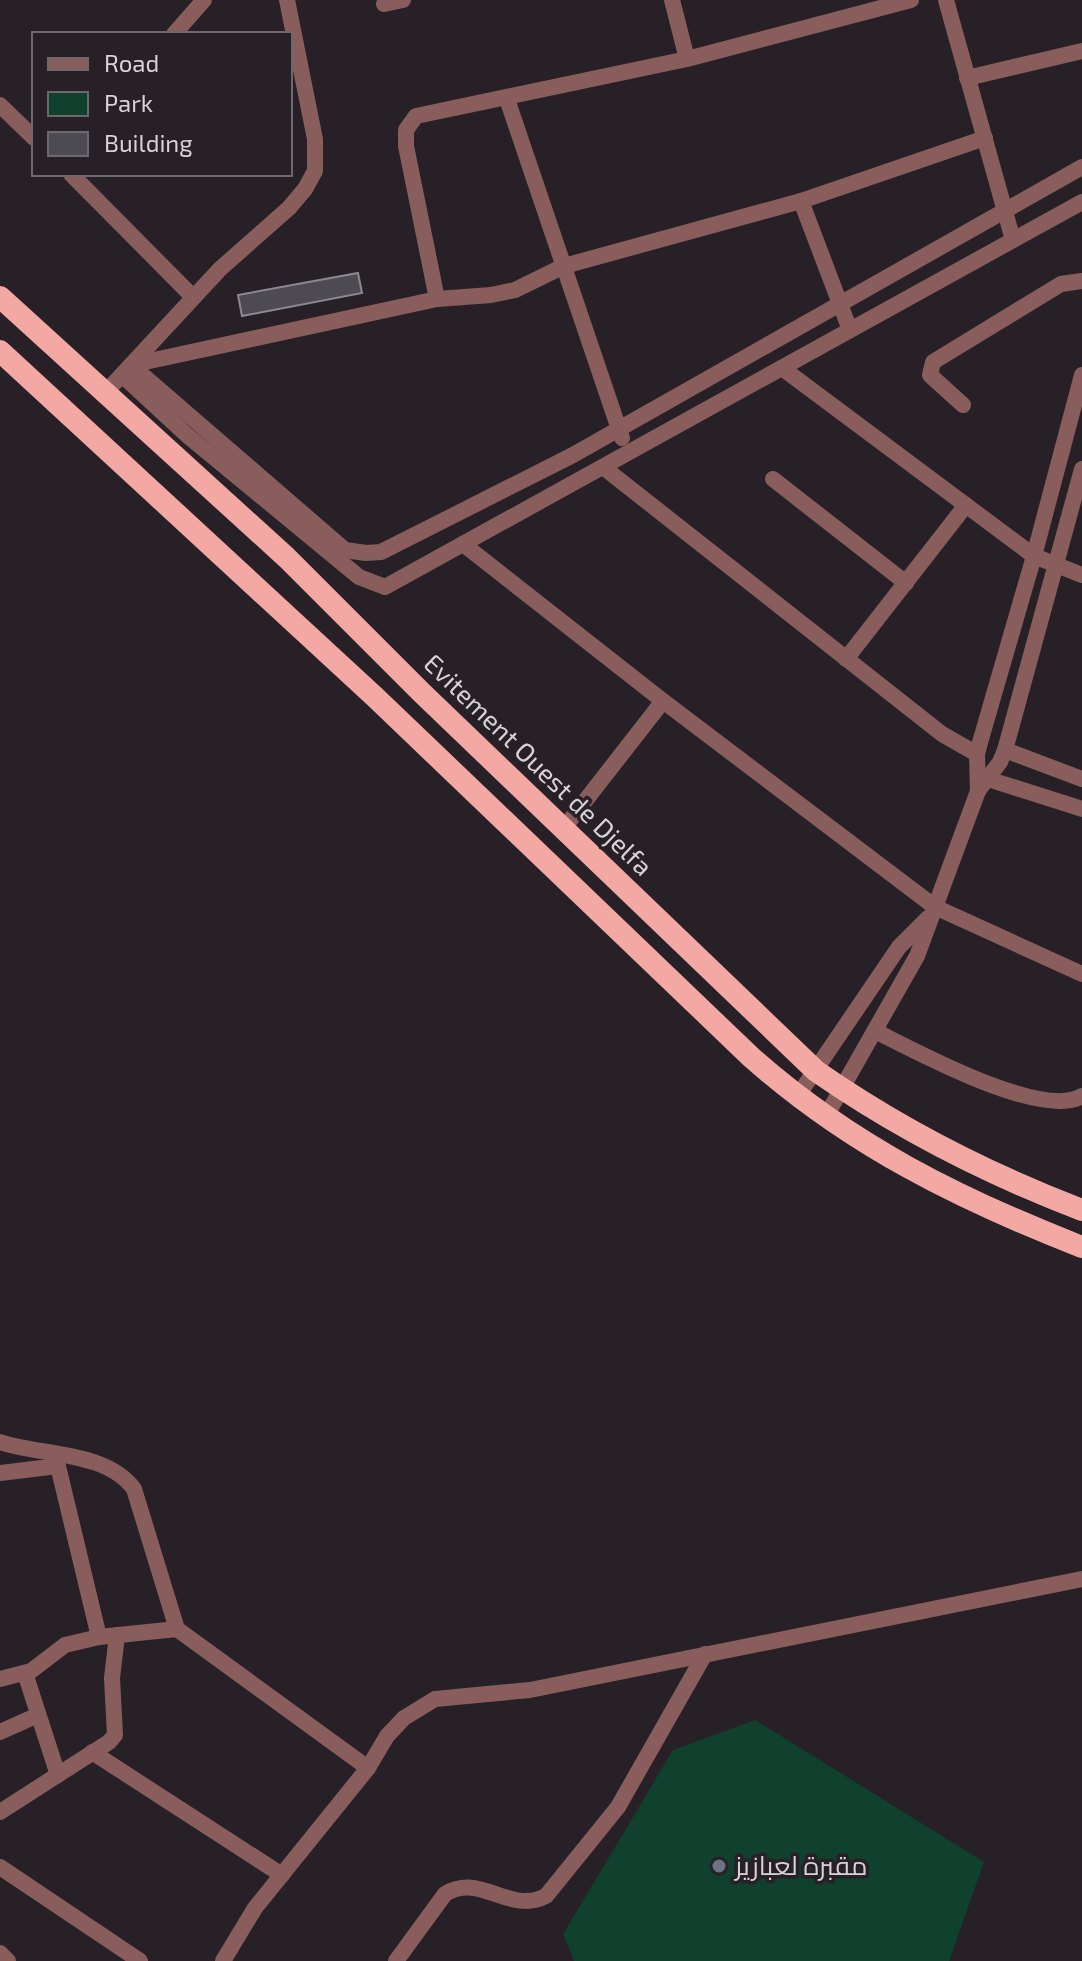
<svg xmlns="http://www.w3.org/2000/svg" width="1082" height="1961" font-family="'Exo 2',Cairo,sans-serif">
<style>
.green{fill:#0f412e}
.building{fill:#4e4a52;stroke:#8c8790;stroke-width:2}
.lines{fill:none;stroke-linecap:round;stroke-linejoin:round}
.minor{stroke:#885d5b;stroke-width:16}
.tertiary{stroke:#885d5b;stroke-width:16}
.trunk{stroke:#f4a8a4;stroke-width:22}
.worship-dot{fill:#6b7280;stroke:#272127;stroke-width:3}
.labels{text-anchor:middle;stroke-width:7;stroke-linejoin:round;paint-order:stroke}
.street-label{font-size:26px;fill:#d6d2d6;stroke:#272127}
.poi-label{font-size:26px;fill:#d6d2d6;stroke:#272127;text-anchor:start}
</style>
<rect width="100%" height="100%" fill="#272127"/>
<!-- green -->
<polygon class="green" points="755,1720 984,1862 949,1961 574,1961 563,1934 673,1750"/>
<!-- building -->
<polygon class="building" points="358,273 362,293 242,316 238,295"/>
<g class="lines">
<!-- minor -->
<g class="minor">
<polyline points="672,0 687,59"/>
<polyline points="946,0 1013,240"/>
<polyline points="384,4 403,0"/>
<polyline points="174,34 204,0"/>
<polyline points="967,78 1082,51"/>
<polyline points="507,99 622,438"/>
<polyline points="0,105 34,138"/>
<polyline points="71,174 193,297"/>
<polyline points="801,201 850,330"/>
<polyline points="437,299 491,295 515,290 564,266 801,201 985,138"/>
<polyline points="131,365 345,550 366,553 381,552 573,455 1082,167"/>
<polyline points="131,365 437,299 406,146 406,130 416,116 687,59 911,0"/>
<polyline points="782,368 1034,556 1082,575"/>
<polyline points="122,375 188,436 359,577 385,587 1082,202"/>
<polyline points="105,393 220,269 289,208 305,189 315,171 315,139 287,0"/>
<polyline points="963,405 930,375 933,362 1061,284 1082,281"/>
<polyline points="603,467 942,734 977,754"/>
<polyline points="773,479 906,583"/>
<polyline points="463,544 663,701 935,907 1082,974"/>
<polyline points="846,659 966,505"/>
<polyline points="564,828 663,701"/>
<path d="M 875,1031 C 916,1051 1041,1120 1082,1096"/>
<path d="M 0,1442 C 43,1456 106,1451 134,1489 L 177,1629 L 99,1637 L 65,1645 L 31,1671 L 0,1679"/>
<polyline points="58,1466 99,1637"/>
<polyline points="0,1473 58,1466 56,1457"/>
<polyline points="177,1629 368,1768"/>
<polyline points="25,1673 58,1775"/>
<polyline points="0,1732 38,1715"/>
<polyline points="92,1752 282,1875"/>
<polyline points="0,1812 109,1742 115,1735 112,1678 117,1635"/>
<polyline points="0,1867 140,1961"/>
<polyline points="0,1953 8,1961"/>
<polyline points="223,1961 255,1908 368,1768 387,1736 404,1718 435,1699 530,1690 1082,1579"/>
<path d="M 396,1961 L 445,1894 C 481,1872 509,1915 546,1896 L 618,1807 L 705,1654"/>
</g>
<!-- tertiary -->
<g class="tertiary">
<polyline points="1005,750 1082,779"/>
<polyline points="988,779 1082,809"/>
<polyline points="978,791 977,754 981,739 1034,556 1082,375"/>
<polyline points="797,1097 899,947 928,918"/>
<polyline points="825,1118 917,956 978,791 1000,762 1005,750 1082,469"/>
</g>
<!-- trunk -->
<g class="trunk">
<path d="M 0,297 L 287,558 L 422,693 L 816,1071 C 898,1128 988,1174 1082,1210"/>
<path d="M 0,351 L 375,697 L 751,1057 C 850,1145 959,1199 1082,1247"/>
</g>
</g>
<!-- markers -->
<circle class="worship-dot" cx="719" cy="1866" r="8"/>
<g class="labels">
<!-- street labels -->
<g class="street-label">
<text transform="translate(538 765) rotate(44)" y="9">Evitement Ouest de Djelfa</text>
</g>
<!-- poi labels -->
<g class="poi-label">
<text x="735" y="1875">مقبرة لعبازيز</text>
</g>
</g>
<!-- legend -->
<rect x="32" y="32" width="260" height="144" fill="#272127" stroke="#6d686d" stroke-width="2"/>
<rect x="48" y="58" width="40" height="12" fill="#885d5b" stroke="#6d686d" stroke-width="2"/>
<text x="104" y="72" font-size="24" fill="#d6d2d6">Road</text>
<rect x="48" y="92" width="40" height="24" fill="#0f412e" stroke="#6d686d" stroke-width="2"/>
<text x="104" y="112" font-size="24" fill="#d6d2d6">Park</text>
<rect x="48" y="132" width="40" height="24" fill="#4e4a52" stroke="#6d686d" stroke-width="2"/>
<text x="104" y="152" font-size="24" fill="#d6d2d6">Building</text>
</svg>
